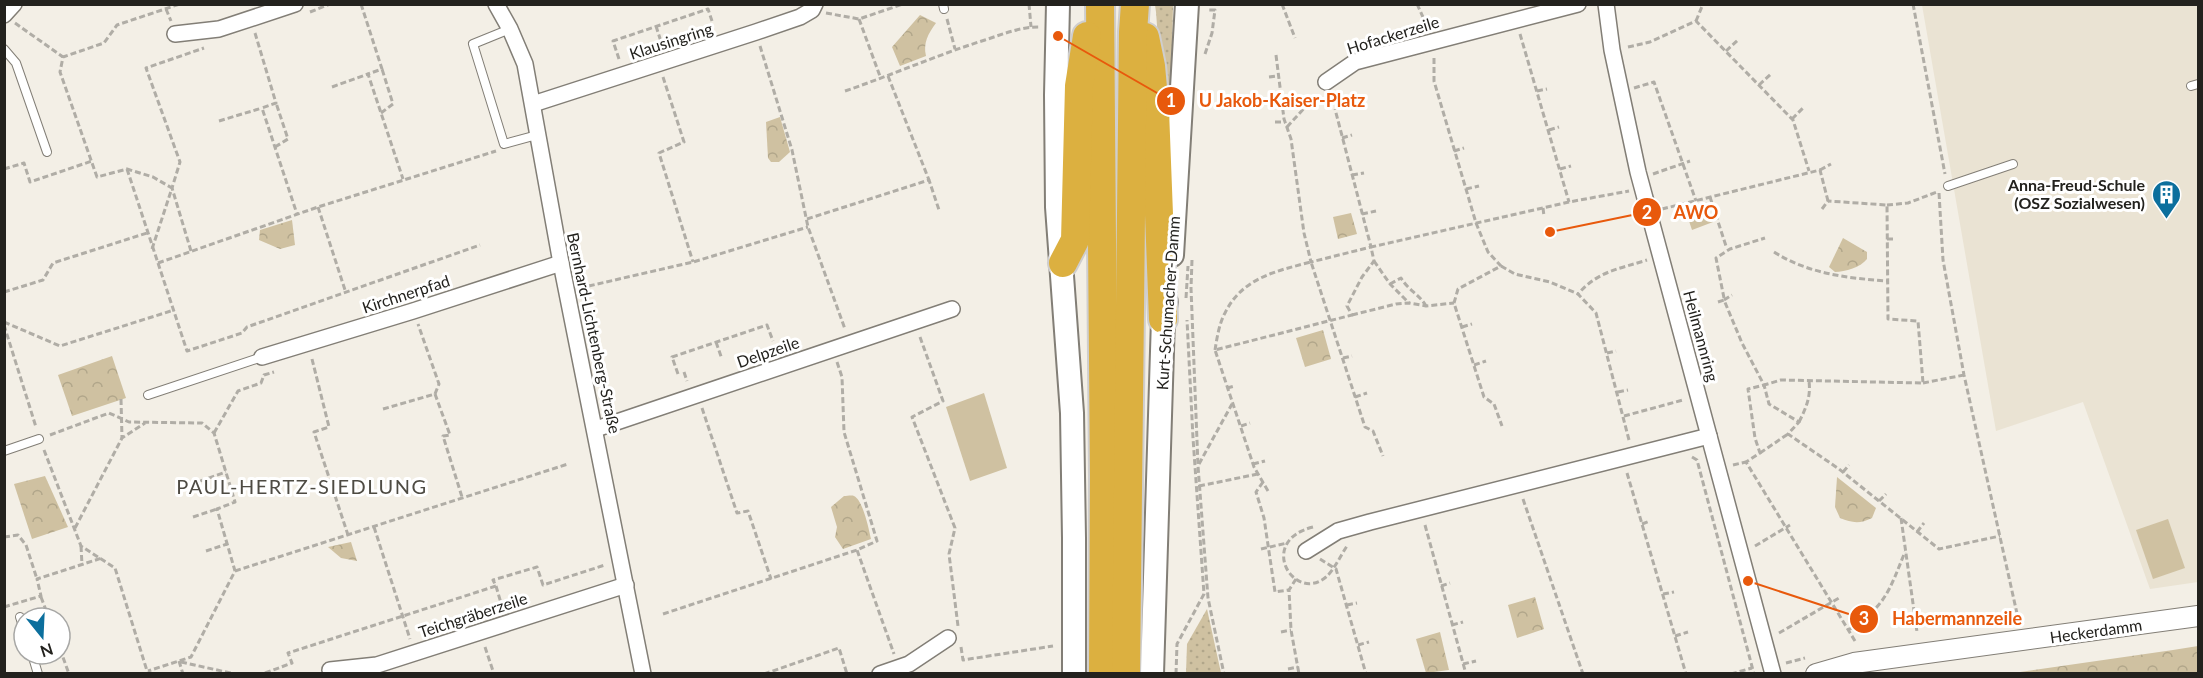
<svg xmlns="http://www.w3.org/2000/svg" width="2203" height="678" font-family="Lato,sans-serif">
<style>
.built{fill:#eae3d3}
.grass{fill:url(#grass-dots)}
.park{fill:url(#park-crowns)}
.garden{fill:#cfc1a1}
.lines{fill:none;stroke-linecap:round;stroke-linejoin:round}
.service-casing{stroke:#827e76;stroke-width:10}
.minor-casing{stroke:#827e76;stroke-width:18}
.tertiary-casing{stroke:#827e76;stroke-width:22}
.secondary-casing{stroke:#827e76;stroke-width:26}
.motorway-casing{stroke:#cfcece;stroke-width:32}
.path{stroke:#b0ada6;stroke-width:3;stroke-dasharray:6 3;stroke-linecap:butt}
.service{stroke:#fff;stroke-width:8}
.minor{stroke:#fff;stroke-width:15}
.tertiary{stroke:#fff;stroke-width:20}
.secondary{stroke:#fff;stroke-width:22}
.motorway{stroke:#dcb040;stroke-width:28}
.labels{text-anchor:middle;stroke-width:6;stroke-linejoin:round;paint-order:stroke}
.street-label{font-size:16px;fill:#23221e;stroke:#fff}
.poi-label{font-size:16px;font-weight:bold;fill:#23221e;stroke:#fff;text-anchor:end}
.quarter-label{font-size:20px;letter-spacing:1.5px;fill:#4e4b43;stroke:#fff}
.leader{fill:none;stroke:#e8590c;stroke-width:2}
.callout-dot{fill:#e8590c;stroke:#fff;stroke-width:2}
.mark-label{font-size:18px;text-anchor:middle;font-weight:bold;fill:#fff}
.callout-label{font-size:18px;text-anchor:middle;font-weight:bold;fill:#e8590c;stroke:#fff;stroke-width:6;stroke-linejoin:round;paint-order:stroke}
</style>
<defs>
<pattern id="grass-dots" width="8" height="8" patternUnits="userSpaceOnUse" patternTransform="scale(1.5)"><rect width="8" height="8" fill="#cfc1a1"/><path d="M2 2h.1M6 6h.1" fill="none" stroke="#b1a68a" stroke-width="1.8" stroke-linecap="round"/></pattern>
<pattern id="park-crowns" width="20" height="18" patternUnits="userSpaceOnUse" patternTransform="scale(1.5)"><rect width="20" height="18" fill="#cfc1a1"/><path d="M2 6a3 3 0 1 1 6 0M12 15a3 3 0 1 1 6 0" fill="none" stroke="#b1a68a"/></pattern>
</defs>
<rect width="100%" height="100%" fill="#f3efe6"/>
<!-- built -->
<polygon class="built" points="1922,5 2198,5 2198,582 2150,589 2083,402 1996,431"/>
<!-- grass -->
<g class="grass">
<polygon points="1155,5 1173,5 1169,186 1156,12"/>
<polygon points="1207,609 1221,673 1186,673 1187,644"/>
</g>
<!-- park -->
<g class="park">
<path d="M 920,15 L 936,23 C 928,34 923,43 926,56 L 900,66 L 892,47 Z"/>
<polygon points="780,117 790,152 779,162 771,162 768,158 766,122"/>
<polygon points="1351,213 1357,234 1338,239 1333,217"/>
<polygon points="292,220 295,245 280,249 259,240 260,230"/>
<path d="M 1843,238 L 1867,252 L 1867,259 C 1861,267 1845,272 1835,272 L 1829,267 Z"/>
<polygon points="1323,330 1331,359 1305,367 1296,338"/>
<polygon points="112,356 126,398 72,416 58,375"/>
<polygon points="45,476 68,527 32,539 14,484"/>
<path d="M 1837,477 L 1876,508 L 1872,518 C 1860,524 1852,523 1840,518 L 1835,507 Z"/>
<path d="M 844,496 C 847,496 852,495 854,496 C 863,500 869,530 871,539 L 843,549 L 835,537 L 837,527 L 831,507 Z"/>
<polygon points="351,542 357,561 341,558 328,547"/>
<polygon points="1535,597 1544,629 1517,638 1508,605"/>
<polygon points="1440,632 1449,670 1426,673 1416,639"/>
<polygon points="2198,646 2198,673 2013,673 2173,650"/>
</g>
<!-- garden -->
<g class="garden">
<polygon points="1706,202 1713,222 1692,230 1685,209"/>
<polygon points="984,393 1007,468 970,481 946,407"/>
<polygon points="2168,519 2185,568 2153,579 2136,530"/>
</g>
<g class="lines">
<defs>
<g id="service">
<polyline points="943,4 944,9"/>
<polyline points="510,29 473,44 504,144 537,135"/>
<polyline points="4,49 16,63 47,152"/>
<polyline points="2191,86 2198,84"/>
<polyline points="1948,186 2013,164"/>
<polyline points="148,395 262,357"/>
<polyline points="4,451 39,439"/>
<polyline points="20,617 24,629"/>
<polyline points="32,654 38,674"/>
</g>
<g id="minor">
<polyline points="496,4 510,29 525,64 561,263 643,674"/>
<polyline points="1606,4 1612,50 1638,172 1773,674"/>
<polyline points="4,15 14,4"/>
<polyline points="175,34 219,29 295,4"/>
<polyline points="1326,82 1355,62 1578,4"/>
<polyline points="533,104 756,32 800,17 812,10 815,4"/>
<polyline points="262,357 413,311 561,263"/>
<polyline points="596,429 952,309"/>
<polyline points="1306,551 1338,531 1370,522 1709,436"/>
<polyline points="330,670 377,665 626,585"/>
<polyline points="880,674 909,664 948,638"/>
</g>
<polyline id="tertiary" points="1816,674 1854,663 2198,616"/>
<g id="secondary">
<polyline points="1058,4 1056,95 1057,207 1072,413 1074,538 1074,674"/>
<polyline points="1172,255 1187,4"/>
<polyline points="1152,674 1163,319 1166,302"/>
</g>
<g id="motorway">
<polyline points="1100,4 1104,476 1103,674"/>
<polyline points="1145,37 1151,66 1155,110 1163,319"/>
<polyline points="1063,263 1075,240 1079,86 1087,36"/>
<polyline points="1126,674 1133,32 1135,4"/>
</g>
</defs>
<!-- service casing -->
<use href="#service" class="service-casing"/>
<!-- minor casing -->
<use href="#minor" class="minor-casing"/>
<!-- tertiary casing -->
<use href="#tertiary" class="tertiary-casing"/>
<!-- secondary casing -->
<use href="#secondary" class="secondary-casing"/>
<!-- motorway casing -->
<use href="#motorway" class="motorway-casing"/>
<!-- path -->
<g class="path">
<polyline points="361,4 382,69 368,74 403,179"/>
<polyline points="1029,4 1031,27"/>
<polyline points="1282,4 1295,38"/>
<polyline points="1417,4 1427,26"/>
<polyline points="1913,4 1945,174"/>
<polyline points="166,9 171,21"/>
<polyline points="310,12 330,4"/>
<polyline points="826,13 859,19 903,4"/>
<polyline points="859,19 881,79"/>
<polyline points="947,19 955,49"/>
<polyline points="1696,21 1703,4"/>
<polyline points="15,23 63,57"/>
<polyline points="656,26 663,48"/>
<polyline points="255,33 276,103 262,108 297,214"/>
<polyline points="1520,34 1569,202"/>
<polyline points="760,46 792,150 808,227 845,329"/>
<polyline points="1628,47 1650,42 1696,21 1793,120 1809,171"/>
<polyline points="1726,51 1739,39"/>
<polyline points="1205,54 1212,33 1215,10 1207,10"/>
<polyline points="1276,55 1284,119 1291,139 1304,233 1311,262 1371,247 1335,109"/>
<polyline points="1434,58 1434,81 1476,223 1488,252 1501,266 1458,289 1454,303 1484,397 1494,404 1502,426"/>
<polyline points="619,59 613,41 708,9 712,21"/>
<polyline points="888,76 929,180"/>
<polyline points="663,77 684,142 659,153 693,262"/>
<polyline points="1269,77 1277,76"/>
<polyline points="1759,85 1772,73"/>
<polyline points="332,87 368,74"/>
<polyline points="1634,88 1654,82 1696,201"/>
<path d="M 845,91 C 892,75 937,55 985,40 C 1003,34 1020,27 1039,27"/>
<polyline points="1537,91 1547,89"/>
<polyline points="381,113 393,104 382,69"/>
<polyline points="1792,119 1804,107"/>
<polyline points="219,121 262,108"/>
<polyline points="1275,122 1285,122"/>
<polyline points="1287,127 1308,104"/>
<polyline points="1549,130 1559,127"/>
<polyline points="1342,138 1352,135"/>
<polyline points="275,147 288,139 276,103"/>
<polyline points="1454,151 1464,148"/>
<polyline points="4,169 24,163 30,182 92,161"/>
<polyline points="127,169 187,351 242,333 247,327 480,245"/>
<polyline points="1560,169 1571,166"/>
<polyline points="1820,170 1831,164"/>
<polyline points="1653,174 1690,161"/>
<polyline points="1352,175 1364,173"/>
<polyline points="1466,189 1479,186"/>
<polyline points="1939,193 1943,260 1964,375 2018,618"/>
<polyline points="1710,197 1726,246"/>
<polyline points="1887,205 1908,203 1937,192"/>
<polyline points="318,207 346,293"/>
<polyline points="1543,208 1544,216"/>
<polyline points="1662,209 1820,170 1828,201"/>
<polyline points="1822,209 1828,201"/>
<polyline points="1362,214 1376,211"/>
<polyline points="807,219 929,180 939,210"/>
<polyline points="1887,239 1896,239"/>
<polyline points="152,249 172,188 153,177 127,169 97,177 60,72 63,57 104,43 117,25 180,4"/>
<polyline points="191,251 172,188 180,162 146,68 204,48"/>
<path d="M 1774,252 C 1809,274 1847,278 1887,281"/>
<polyline points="1192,260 1191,288 1198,466 1208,598 1224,674"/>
<polyline points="1374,261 1390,284 1409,303"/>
<polyline points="158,263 318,207 496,151"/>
<polyline points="1501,266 1515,274 1550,282 1578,294"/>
<path d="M 1390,284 L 1401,278 C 1409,291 1419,294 1426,306"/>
<polyline points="580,288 693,262 808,227"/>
<polyline points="4,292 43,280 53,263 147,233"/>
<polyline points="1186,298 1188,266"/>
<polyline points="1724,298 1716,258 1730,249 1765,238"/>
<polyline points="1724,300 1732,295"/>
<polyline points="1718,302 1724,300 1742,343 1764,385 1781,380 1923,383 1918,321 1888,319 1887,205 1828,201"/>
<polyline points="1352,315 1396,304 1409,303 1426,306 1454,303"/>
<polyline points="4,322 60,346 174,310"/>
<polyline points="4,325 36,427"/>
<polyline points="1462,327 1472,324"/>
<polyline points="920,337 943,401 912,417 955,528 949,554 958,626"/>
<polyline points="716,342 722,359"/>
<path d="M 1215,350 C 1217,338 1219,324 1225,313 C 1242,278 1276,271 1311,262 L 1365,427 L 1373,431 L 1383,456"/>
<polyline points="1607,353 1616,351"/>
<polyline points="1343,358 1352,356"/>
<polyline points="312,359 329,427 314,432 348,535"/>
<polyline points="837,362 842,377 844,432 877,541 857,550 894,654"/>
<polyline points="1474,365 1486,361"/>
<polyline points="684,372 687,381"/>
<polyline points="678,374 672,357 767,325 773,341"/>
<polyline points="1923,383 1964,375"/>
<polyline points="1227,388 1235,386"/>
<polyline points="1618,392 1628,390"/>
<polyline points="435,394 450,435 443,436 462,497"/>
<polyline points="1355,397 1367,393"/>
<polyline points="121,399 122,438"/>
<polyline points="702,408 737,513 748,511 771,579"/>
<polyline points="383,409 435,394 439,384 418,324"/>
<polyline points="1624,416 1683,400"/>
<path d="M 1799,422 C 1806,408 1811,397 1809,381"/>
<polyline points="1241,426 1250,423"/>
<polyline points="214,433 238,391 261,383 264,375 274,372"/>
<polyline points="50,435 109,413 129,422 202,423 214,433 235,502 217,509 235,571 191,657 148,671"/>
<path d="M 1629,440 L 1596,313 L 1578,294 C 1598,271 1619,269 1647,260"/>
<polyline points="44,450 81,546 115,568 148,674"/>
<polyline points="1760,453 1788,434"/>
<polyline points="1692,457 1697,460 1754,674"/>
<polyline points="1199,464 1232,404"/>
<polyline points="1253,464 1265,461"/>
<polyline points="1733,465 1746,462"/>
<polyline points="1843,472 1849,465"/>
<polyline points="1627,473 1686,674"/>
<polyline points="1263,482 1256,492 1264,518 1275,592 1289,590"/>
<polyline points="1199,486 1258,474"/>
<polyline points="183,487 226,472"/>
<polyline points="1268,491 1254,467 1215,350 1352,315 1347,306 1362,277 1374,261 1371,247 1569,202 1629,191"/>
<polyline points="1523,499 1583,674"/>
<polyline points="1879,501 1886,494"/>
<polyline points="193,517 217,509"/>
<polyline points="1901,518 1917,632"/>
<polyline points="1642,524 1650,521"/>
<polyline points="1425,525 1466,674"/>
<polyline points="374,527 410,639"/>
<path d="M 1313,527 C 1256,541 1294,604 1326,577 C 1334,570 1341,555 1347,546"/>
<polyline points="75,528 122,438 145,423"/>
<polyline points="1917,532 1924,523"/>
<polyline points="4,537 18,535 26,545 37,579"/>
<polyline points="81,546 82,565"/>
<polyline points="1755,546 1790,525"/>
<polyline points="1261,549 1287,543"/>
<polyline points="206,551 227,544"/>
<polyline points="1320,559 1336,569 1366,674"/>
<polyline points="235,571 568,464"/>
<polyline points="1296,579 1289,590 1291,630 1299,674"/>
<polyline points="496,586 503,610"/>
<polyline points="1441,586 1450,583"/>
<polyline points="1663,594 1674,592"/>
<polyline points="41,597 49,618"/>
<polyline points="1347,605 1357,603"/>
<polyline points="4,607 41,596 37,579 102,558"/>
<polyline points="663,614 857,550"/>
<polyline points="1452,625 1463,622"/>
<path d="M 1848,630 C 1886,606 1889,591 1905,552"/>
<polyline points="1281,632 1291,630"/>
<polyline points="1779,633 1839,598"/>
<polyline points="1675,636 1688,632"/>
<polyline points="1855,641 1746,462 1760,453 1755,438 1748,389 1764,385 1769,404 1799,422 1788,434 1839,469 1939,549 2000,536"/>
<polyline points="1358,645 1369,642"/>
<polyline points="485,647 494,674"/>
<polyline points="961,647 963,660 1053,646"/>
<polyline points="60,649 69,674"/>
<polyline points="179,661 183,674"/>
<polyline points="181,662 235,674"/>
<polyline points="1786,663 1805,658"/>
<polyline points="1463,664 1476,661"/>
<polyline points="1288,669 1298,667"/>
<polyline points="265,673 292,663 288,653 496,586 493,580 537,567 543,585 605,565"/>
<polyline points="764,674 839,648 847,674"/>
<polyline points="1176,674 1177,644 1204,594 1193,438 1187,320"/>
<polyline points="1731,674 1752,668"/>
</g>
<!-- service -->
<use href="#service" class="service"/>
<!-- minor -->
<use href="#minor" class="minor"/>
<!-- tertiary -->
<use href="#tertiary" class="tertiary"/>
<!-- secondary -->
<use href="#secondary" class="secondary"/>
<!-- motorway -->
<use href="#motorway" class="motorway"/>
</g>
<!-- icons -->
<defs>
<symbol id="building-pin" viewBox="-11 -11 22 30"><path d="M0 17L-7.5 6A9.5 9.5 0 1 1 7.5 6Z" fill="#0c6f9d" stroke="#fff"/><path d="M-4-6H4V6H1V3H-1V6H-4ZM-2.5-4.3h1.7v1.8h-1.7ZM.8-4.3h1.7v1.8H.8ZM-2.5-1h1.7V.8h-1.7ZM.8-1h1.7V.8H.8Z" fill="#fff"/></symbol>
</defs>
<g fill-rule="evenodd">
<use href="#building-pin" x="2150" y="178" width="33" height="45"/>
</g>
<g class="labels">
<!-- street labels -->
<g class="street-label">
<text transform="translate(1393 35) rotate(-17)" y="6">Hofackerzeile</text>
<text transform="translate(671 41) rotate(-18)" y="6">Klausingring</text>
<text transform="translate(406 294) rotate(-18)" y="6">Kirchnerpfad</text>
<text transform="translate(1168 303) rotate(-86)" y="6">Kurt-Schumacher-Damm</text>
<text transform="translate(594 333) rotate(78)" y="6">Bernhard-Lichtenberg-Straße</text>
<text transform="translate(1701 336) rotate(75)" y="6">Heilmannring</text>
<text transform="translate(768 352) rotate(-19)" y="6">Delpzeile</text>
<text transform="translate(473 615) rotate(-18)" y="6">Teichgräberzeile</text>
<text transform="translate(2096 631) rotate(-8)" y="6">Heckerdamm</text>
</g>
<!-- poi labels -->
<g class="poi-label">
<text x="2145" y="191">Anna-Freud-Schule<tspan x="2145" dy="18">(OSZ Sozialwesen)</tspan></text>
</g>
<!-- quarter labels -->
<g class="quarter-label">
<text x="302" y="494">PAUL-HERTZ-SIEDLUNG</text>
</g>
</g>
<!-- callouts -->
<path class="leader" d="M1058 36L1171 101M1550 232L1647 212M1748 581L1864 619"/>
<g class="callout-dot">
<circle cx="1058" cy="36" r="6"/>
<circle cx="1550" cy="232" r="6"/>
<circle cx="1748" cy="581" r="6"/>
<circle cx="1171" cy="101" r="15"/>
<circle cx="1647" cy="212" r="15"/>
<circle cx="1864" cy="619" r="15"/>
</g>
<g class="mark-label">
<text x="1171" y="107">1</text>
<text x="1647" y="219">2</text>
<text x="1864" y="625">3</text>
</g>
<g class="callout-label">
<text x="1282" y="107">U Jakob-Kaiser-Platz</text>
<text x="1696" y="219">AWO</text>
<text x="1957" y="625">Habermannzeile</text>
</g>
<!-- border -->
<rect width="2203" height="678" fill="none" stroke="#23221e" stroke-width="12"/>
<!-- north arrow -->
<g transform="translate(42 636) rotate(162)"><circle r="28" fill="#ffffff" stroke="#a7a7a5" stroke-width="1.5"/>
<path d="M0-4.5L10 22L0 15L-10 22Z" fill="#0c6f9d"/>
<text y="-9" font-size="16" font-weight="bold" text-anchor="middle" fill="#23221e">N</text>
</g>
</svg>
